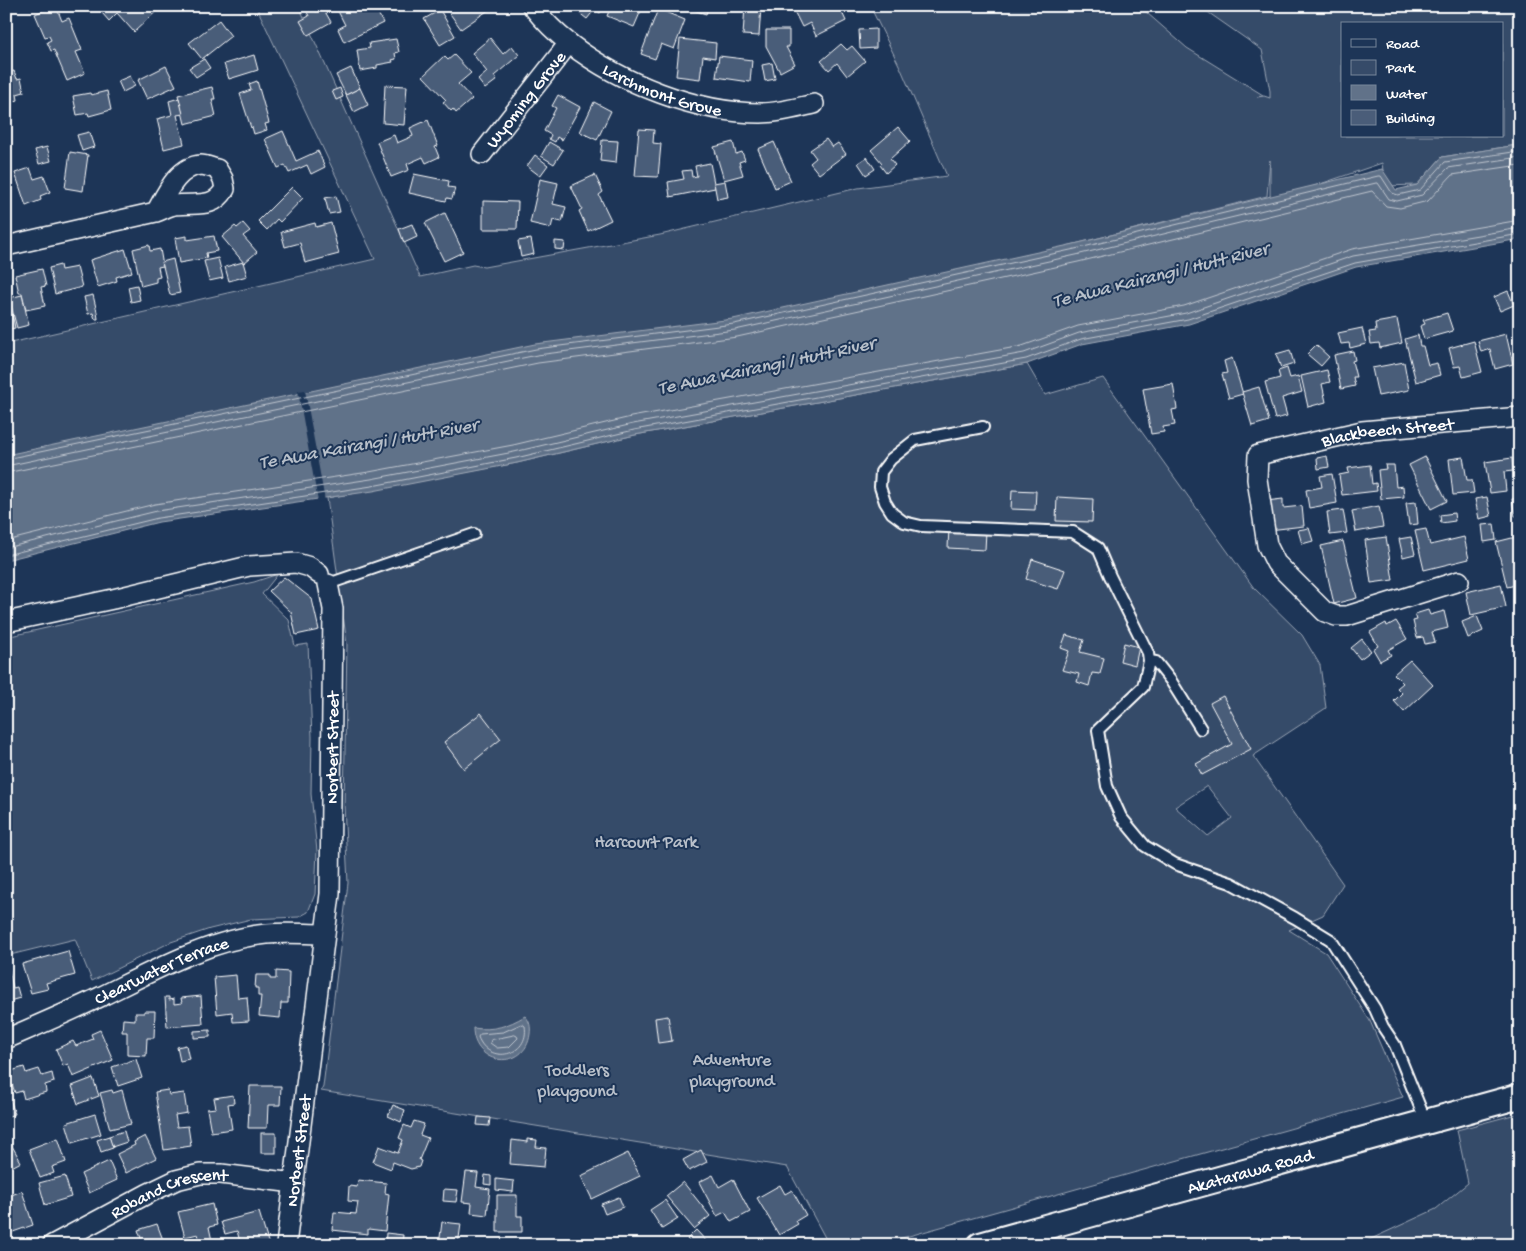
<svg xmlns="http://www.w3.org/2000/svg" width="1526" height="1251" font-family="'Gochi Hand',sans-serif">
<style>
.green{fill:#364b69;stroke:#9aa5b4;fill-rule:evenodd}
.water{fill:#617289;stroke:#a0aab8}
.pier{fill:#1d3557}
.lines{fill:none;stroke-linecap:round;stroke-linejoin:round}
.shore{stroke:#c0c7d0;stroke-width:1}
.building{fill:#4a5d79;stroke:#fff}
.service-casing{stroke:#fff;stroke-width:14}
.minor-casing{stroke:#fff;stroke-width:22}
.tertiary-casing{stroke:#fff;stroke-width:28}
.service{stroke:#1d3557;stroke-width:10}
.minor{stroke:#1d3557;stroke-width:19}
.tertiary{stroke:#1d3557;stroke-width:24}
.labels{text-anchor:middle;stroke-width:4;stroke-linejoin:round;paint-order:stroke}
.street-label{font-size:18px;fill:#fff;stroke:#1d3557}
.park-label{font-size:18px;fill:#b9c0ca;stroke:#1d3557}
.water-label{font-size:19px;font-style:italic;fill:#b8c0ca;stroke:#1d3557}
</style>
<rect width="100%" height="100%" fill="#1d3557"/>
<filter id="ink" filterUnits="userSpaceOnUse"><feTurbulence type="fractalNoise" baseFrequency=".02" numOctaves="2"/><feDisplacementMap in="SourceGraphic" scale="10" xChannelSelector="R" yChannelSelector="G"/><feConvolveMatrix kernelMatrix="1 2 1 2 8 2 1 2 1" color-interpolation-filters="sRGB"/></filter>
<g filter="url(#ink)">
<!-- green -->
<g class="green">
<path d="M 256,6 L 299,6 L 420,277 L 473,265 L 484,267 L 660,235 L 858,188 L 947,176 L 901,69 L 870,6 L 1139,6 L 1187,48 L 1263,95 L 1257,97 L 1264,96 L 1270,98 L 1270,91 L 1262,50 L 1199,6 L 1520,6 L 1520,146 L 1517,145 L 1442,157 L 1417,185 L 1385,186 L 1382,163 L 1270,201 L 1270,160 L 1267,196 L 866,296 L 6,462 L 6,344 L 375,259 ZM 1342,24 L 1502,24 L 1502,136 L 1342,136 Z"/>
<path d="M 1027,364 L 1045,395 L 1103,378 L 1254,588 L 1302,635 L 1320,665 L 1326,708 L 1253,756 L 1343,884 L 1323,915 L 1289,930 L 1326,953 L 1370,1021 L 1403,1097 L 877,1245 L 829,1245 L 787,1167 L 321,1091 L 323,1087 L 348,883 L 344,805 L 347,644 L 327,498 L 517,463 L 635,435 ZM 1207,786 L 1232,818 L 1208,836 L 1175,807 Z"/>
<polygon points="278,574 262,594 289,620 295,646 308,644 312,737 311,794 317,851 315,894 308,912 299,917 251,919 210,929 171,942 92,981 75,939 6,956 6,637 254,582"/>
<polygon points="1520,1113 1520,1245 1358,1245 1436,1209 1468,1183 1457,1130"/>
</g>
<!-- water -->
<g class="water">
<polygon points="1517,145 1520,146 1520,239 1356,267 1189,324 1082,344 1027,364 635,435 517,463 373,491 159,522 6,560 6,455 535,344 733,319 1074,244 1382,169 1396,190 1417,185 1442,157"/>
<path d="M 525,1016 C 530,1021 531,1027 530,1034 C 526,1071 473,1067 473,1028 C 493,1031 508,1026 525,1016 Z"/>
</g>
<!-- pier -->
<polygon class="pier" points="305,390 325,501 318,502 298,391"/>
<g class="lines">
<!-- shore -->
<g class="shore">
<polyline points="6,459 536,349 734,324 1075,249 1378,176 1381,176 1392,193 1398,195 1420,190 1445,162 1520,151"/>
<polyline points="6,466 537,355 735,330 1076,255 1376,183 1378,183 1389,199 1397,201 1422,195 1448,168 1520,157"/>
<polyline points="6,473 538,363 737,337 1078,262 1372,191 1386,206 1400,208 1428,201 1452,175 1520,165"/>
<polyline points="6,541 155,504 369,472 513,445 631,417 1022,346 1078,326 1184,306 1352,249 1520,220"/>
<polyline points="6,548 157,511 371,479 514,452 633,424 1024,353 1079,333 1186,313 1353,256 1520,228"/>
<polyline points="6,555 158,518 372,486 516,458 634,430 1026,359 1081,339 1188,319 1355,263 1520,234"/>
<path d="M 522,1024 L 525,1026 C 530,1056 489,1066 478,1037 L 480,1034 L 503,1032 Z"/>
<polygon points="515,1035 517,1036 518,1038 509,1047 497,1048 490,1043 491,1040"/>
</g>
</g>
<!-- building -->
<g class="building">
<polygon points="54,6 56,6 62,21 69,18 82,50 76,52 85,73 67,81 54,50 51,51 47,42 51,40 49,36 45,37 35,14"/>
<polygon points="96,6 162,6 134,32 117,13 109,21"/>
<polygon points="312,6 316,12 323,8 331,22 308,35 300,21 309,16 306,10"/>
<polygon points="347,6 366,6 369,12 376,9 383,23 344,42 338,29 345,25 338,11"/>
<polygon points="456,6 488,6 490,9 461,29 448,11"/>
<polygon points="574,6 604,6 600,13 595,9 587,19 573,8"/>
<polygon points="611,6 643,6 634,27 607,16"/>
<polygon points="691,6 709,6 706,14 690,9"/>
<polygon points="745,6 761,6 759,36 743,35"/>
<polygon points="797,6 833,6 834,8 839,6 846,21 816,36 810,23 802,27 793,9"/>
<polygon points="658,9 685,20 674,49 661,44 655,59 641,54"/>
<polygon points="440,10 455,36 440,45 424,19"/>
<polygon points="219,20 231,36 202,59 189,43"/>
<polygon points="876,29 876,48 860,49 859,30"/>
<polygon points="766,30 789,30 789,47 786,47 795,64 780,72 766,46"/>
<polygon points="490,38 503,54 512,46 519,55 494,76 497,80 485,89 478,80 487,72 472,53"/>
<polygon points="396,39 399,52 395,53 396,59 392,60 393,62 377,65 377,68 360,71 357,50 370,48 369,43"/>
<polygon points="680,39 716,43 715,58 703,56 700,79 676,76"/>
<polygon points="841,44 847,50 852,46 865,61 847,76 837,63 829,70 821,61"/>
<polygon points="254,55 258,70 229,79 224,64"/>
<polygon points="454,55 471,73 458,84 472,99 456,113 453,109 451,111 443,102 446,100 423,76 444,56 448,60"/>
<polygon points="719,56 752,60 750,82 716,77"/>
<polygon points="204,59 210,68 196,77 189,68"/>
<polygon points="772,63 775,79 765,81 762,65"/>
<polygon points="166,66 176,86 147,99 138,80"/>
<polygon points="351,68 360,88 346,95 336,75"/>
<polygon points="14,71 17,79 21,78 24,92 17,94 18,100 7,104 6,73"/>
<polygon points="130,76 135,86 123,92 118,81"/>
<polygon points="257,81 269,123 265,124 267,130 254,134 252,127 251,128 240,94 251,90 249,84"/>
<polygon points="385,85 407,86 404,125 383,123"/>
<polygon points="212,87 215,99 212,99 216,116 185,124 178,95"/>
<polygon points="340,88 343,97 336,100 332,91"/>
<polygon points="360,88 368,105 354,112 346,95"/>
<polygon points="107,91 111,110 89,116 88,113 77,115 73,96 90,93 91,95"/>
<polygon points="558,95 580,107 562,140 557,137 555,142 549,139 551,135 544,131 556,108 552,106"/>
<polygon points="179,98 183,114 177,115 184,144 164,149 157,119 172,115 169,101"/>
<polygon points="594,102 611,111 597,140 580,132"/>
<polygon points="428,120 438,146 435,147 439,157 426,163 423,157 407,164 409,170 391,177 377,142 394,135 397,143 413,136 410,128"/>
<polygon points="898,127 910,141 890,159 895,165 886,173 880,165 882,163 871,150"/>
<polygon points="639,129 654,130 653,143 661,144 658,177 635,176"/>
<polygon points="283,131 296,161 318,151 325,167 311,174 307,165 289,173 285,165 278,168 265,139"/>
<polygon points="89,132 94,147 82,151 77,135"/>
<polygon points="826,139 832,147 838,143 846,154 819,174 810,163 816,158 810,150"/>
<polygon points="602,140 618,141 616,163 600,161"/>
<polygon points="549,142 563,150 554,164 541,156"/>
<polygon points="733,142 736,154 742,152 745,160 739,162 743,175 724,180 714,147"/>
<polygon points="774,142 791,181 775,188 758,149"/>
<polygon points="47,147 51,161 39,164 35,150"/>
<polygon points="70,152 88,155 83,191 65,188"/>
<polygon points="535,155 548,165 540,176 527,166"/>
<polygon points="867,157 875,169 866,175 858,163"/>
<polygon points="710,163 715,188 670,197 668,182 684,179 682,171 691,170 692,177 697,176 695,166"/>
<polygon points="30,168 34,179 44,176 50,192 40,196 41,200 26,206 15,173"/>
<polygon points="414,174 449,181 448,187 455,188 452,199 447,198 446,201 409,193"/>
<polygon points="595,175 603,192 599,195 611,220 588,231 579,211 582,209 571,186"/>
<polygon points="540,179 558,183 553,204 566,207 562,222 553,220 551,228 530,223"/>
<polygon points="725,181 728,197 717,199 714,183"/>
<polygon points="292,187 303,198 280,222 277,219 267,230 258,221"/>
<polygon points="336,196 340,212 329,214 325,198"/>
<polygon points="483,201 518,202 517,229 483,229"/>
<polygon points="445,213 463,252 444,261 425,223"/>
<polygon points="243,223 250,231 243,236 257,252 244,263 222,237 235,226 237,228"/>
<polygon points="315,223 316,227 331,223 339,254 305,263 300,243 285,247 281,232"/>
<polygon points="412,224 417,237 404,243 399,229"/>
<polygon points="187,236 187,240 214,236 217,251 206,253 207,258 179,263 175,238"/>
<polygon points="531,239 534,254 521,257 518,241"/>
<polygon points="555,241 565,242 564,250 555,249"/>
<polygon points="149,245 150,251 160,249 163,266 158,267 160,277 156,278 156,282 141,286 133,249"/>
<polygon points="125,249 132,272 116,277 117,281 98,287 90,260"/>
<polygon points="218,258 223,278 209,281 204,261"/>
<polygon points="173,259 180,293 170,295 162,262"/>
<polygon points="243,262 247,276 229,281 225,267"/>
<polygon points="60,265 61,270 77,267 82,287 55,294 49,268"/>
<polygon points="42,269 46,286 41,287 45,306 26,310 22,293 19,293 15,275"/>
<polygon points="137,285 140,300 131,302 128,287"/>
<polygon points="1508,291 1514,305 1500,311 1494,297"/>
<polygon points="22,295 29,325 17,328 9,298"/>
<polygon points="93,295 97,312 98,319 95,319 93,313 88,314 84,297"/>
<polygon points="1447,313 1453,331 1424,339 1420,326 1425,324 1423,320"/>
<polygon points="12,314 15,328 6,330 6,315"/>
<polygon points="1397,319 1402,343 1380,348 1379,343 1371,344 1369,332 1376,331 1375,323"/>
<polygon points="1362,328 1366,344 1350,348 1349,343 1341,344 1338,333"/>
<polygon points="1506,334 1513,364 1495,369 1490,349 1481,352 1478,341"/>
<polygon points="1418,335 1420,346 1423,346 1428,365 1437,363 1440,375 1416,382 1405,339"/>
<polygon points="1474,341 1482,372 1463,377 1460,366 1454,367 1449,348"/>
<polygon points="1316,345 1329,357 1321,366 1307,354"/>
<polygon points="1290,350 1294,364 1281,368 1276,354"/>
<polygon points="1353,351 1355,360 1352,361 1356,377 1353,377 1355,386 1341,389 1334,355"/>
<polygon points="1232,358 1243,394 1229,398 1222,374 1227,373 1224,361"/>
<polygon points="1404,362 1409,390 1378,396 1372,368"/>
<polygon points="1287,368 1290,378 1298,376 1302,392 1282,398 1287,416 1275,419 1265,382 1280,378 1278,371"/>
<polygon points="1327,370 1330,382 1322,384 1326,402 1308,407 1301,376"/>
<polygon points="1173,384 1177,409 1172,410 1175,425 1163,427 1164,432 1151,434 1143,389"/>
<polygon points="1259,387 1269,421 1252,426 1242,392"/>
<polygon points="1327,456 1329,467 1318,469 1317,458"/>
<polygon points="1425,457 1447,501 1431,509 1409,465"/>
<polygon points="1463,457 1467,480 1472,480 1474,493 1453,495 1449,459"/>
<polygon points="1512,458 1513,471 1504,472 1506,491 1490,493 1485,462"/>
<polygon points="1370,465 1372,484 1376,483 1377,491 1342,495 1339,475 1349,473 1348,468"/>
<polygon points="1385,465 1394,465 1396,487 1403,486 1404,497 1381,499 1378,470 1386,469"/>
<polygon points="1332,474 1337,503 1309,508 1306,490 1322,487 1320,476"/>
<polygon points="1012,490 1036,491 1035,510 1011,509"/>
<polygon points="1057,497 1093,499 1092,522 1056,521"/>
<polygon points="1487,497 1491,516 1479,519 1475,499"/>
<polygon points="1520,498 1520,516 1515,516 1512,499"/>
<polygon points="1283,499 1283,508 1302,506 1304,526 1269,530 1266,501"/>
<polygon points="1416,502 1418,524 1409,525 1406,503"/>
<polygon points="1379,506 1383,527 1356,532 1352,511"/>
<polygon points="1343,510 1347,533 1330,535 1327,512"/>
<polygon points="1454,513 1455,521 1441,523 1440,515"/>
<polygon points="1494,524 1496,540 1484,542 1482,525"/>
<polygon points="949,528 986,531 985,550 948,548"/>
<polygon points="1309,528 1313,541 1302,544 1298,530"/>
<polygon points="1426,529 1430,545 1464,537 1469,559 1424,570 1415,531"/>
<polygon points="1520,536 1520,546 1516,547 1520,562 1520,584 1507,587 1496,542"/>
<polygon points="1386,537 1393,580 1371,583 1365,540"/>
<polygon points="1411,537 1415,554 1403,557 1399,539"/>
<polygon points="1343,541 1357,598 1334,604 1321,546"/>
<polygon points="1032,559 1065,570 1058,589 1026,579"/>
<polygon points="284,577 312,599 319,630 296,635 291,612 269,591"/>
<polygon points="1501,584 1506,607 1471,615 1466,592"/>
<polygon points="1428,610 1430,615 1444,611 1448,628 1432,632 1435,642 1425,644 1423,637 1417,638 1413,621 1417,620 1415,614"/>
<polygon points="1477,616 1483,631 1468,638 1462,622"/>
<polygon points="1396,621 1407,639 1388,650 1391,655 1380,661 1373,649 1378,646 1370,632 1386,623 1387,626"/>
<polygon points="1066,635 1084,640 1080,652 1104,658 1100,674 1092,673 1089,686 1077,682 1079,674 1062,670 1069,651 1061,648"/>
<polygon points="1362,639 1371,651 1360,659 1351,648"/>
<polygon points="1124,643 1139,647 1135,665 1120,661"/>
<polygon points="1410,660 1433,685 1404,712 1394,701 1402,693 1397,688 1403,683 1394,674"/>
<polygon points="1223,696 1251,749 1202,775 1196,764 1232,744 1210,703"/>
<polygon points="481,713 501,739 464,769 444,742"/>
<polygon points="68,951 75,975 46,983 48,989 31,993 22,964"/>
<polygon points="9,970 13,988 17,987 20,998 6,1002 6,971"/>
<polygon points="276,971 289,972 288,1003 281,1003 280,1018 259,1016 261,996 258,996 258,988 255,988 256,975 270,975 270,979 276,979"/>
<polygon points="236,975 238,998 247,997 249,1021 233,1022 232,1012 217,1014 214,977"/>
<polygon points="201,996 203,1024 167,1027 165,997 169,997 169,1000 174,999 174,1004 182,1003 181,998"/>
<polygon points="144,1011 155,1011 154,1038 147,1038 146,1056 127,1055 127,1032 122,1032 123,1019 135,1020 135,1013 144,1013"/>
<polygon points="668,1016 672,1041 658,1043 655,1018"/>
<polygon points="100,1030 113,1060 73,1077 68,1064 63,1066 56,1049 73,1041 76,1046 93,1039 91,1034"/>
<polygon points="210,1030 210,1037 194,1038 194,1031"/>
<polygon points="186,1045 189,1059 180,1061 177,1047"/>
<polygon points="136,1059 142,1078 118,1086 112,1067"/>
<polygon points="24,1067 26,1073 39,1069 42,1076 52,1073 54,1082 45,1085 46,1092 24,1099 22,1091 15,1093 8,1072"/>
<polygon points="93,1078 99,1096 78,1104 72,1086"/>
<polygon points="250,1086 281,1086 280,1105 268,1105 267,1128 248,1128"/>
<polygon points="6,1087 15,1114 6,1117"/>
<polygon points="112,1090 113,1093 122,1090 131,1124 110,1129 100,1093"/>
<polygon points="168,1090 169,1095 184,1093 187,1113 175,1115 177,1127 188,1126 191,1146 164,1150 155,1092"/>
<polygon points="233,1095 234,1103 228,1104 232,1129 211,1132 207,1109 216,1108 214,1098"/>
<polygon points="393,1105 405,1110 401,1122 388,1116"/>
<polygon points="95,1114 101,1134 72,1143 66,1123"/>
<polygon points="478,1117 490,1118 489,1126 477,1125"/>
<polygon points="414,1121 424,1124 420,1135 428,1138 419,1160 421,1161 419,1167 411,1169 393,1162 391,1169 373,1162 379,1146 398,1153 403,1140 399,1138 404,1125 411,1128"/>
<polygon points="124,1131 127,1142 112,1147 109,1136"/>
<rect x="261" y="1133" width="15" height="20"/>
<polygon points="6,1135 21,1162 6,1170"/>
<polygon points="109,1136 113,1148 101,1152 97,1140"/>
<polygon points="145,1136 156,1158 126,1173 117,1154 135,1145 134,1142"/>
<polygon points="58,1138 66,1162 52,1167 54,1173 40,1178 29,1149"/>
<polygon points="527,1139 537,1140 536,1147 546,1148 544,1167 510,1164 512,1140 527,1142"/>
<polygon points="701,1150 707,1162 689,1171 683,1160"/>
<polygon points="628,1153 640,1176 592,1199 581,1176"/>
<polygon points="109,1161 117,1180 89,1193 81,1174"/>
<polygon points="466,1172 478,1173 476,1187 490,1189 487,1215 471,1213 472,1203 462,1202"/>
<polygon points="485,1175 491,1176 491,1185 484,1184"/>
<polygon points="713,1175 719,1187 733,1179 750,1212 731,1222 725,1212 717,1216 699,1182"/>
<polygon points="65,1176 71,1197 45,1205 39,1183"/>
<polygon points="496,1179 514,1181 513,1192 496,1190"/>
<polygon points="358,1180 386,1183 385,1193 389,1194 385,1231 368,1229 368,1234 332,1230 334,1212 356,1214 358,1202 348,1201 349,1186 357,1187"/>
<polygon points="683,1182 710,1216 694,1229 666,1196"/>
<polygon points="780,1185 785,1194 792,1190 806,1215 796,1221 798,1224 779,1235 757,1198"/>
<polygon points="444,1189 458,1190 456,1202 443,1201"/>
<polygon points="22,1191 33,1225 10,1233 6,1223 6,1197"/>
<polygon points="497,1195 517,1195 517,1216 522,1216 522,1232 497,1232"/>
<polygon points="619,1197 623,1207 605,1214 601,1204"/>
<polygon points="665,1200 678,1219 662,1229 650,1210"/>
<polygon points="212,1204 217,1225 209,1227 212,1241 201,1244 198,1234 185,1237 178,1212"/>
<polygon points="259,1212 269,1245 241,1245 237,1231 225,1234 221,1222"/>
<polygon points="442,1222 461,1224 458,1245 439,1245"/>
<polygon points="157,1224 165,1245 136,1245 135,1243 142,1241 138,1230"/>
<polygon points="696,1230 708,1243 707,1245 692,1245 687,1239"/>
<polygon points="386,1233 403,1235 402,1245 385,1245"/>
</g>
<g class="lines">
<defs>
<g id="service">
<polyline points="983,427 915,440 891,459 881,472 880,487 885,502 892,513 904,522 921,526 1073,532 1098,548 1110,576 1148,653 1149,661 1143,687 1098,730 1107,786 1121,817 1145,846 1175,864 1231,883 1295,918 1331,940 1375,1009 1383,1027 1395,1045 1426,1122"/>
<polyline points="325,581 328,584 474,534"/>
<polyline points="1149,661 1156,662 1171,681 1201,729"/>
</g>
<g id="minor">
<path id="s1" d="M 532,6 C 543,20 556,33 570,44 C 621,83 696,113 761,113 C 779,113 796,108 814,104"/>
<path id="s2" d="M 482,154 L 569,43"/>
<path d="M 6,246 L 156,212 C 162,210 169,206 175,205 C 195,202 213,210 225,189 L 223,179 L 217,169 C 212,168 206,165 201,165 C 178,166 166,194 156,212"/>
<path id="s3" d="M 1459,581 L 1347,616 L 1336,616 L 1325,612 L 1276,563 L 1267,545 L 1257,479 L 1258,455 L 1362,431 L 1520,417"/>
<polyline points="6,622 113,599 249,566 296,563 310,567 319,574"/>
<path id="s4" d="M 6,1039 C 38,1025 69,1012 100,997 C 151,972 210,939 267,934 C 286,932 306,934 324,934"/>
<path id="s5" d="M 52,1245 L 147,1194 L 176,1180 L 200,1174 L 221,1174 L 294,1183"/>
<path id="s6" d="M 286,1245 L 330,894 L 333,609 L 328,584"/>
</g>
<g id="tertiary">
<path id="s7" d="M 980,1245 L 1520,1096"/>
</g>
</defs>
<!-- service casing -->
<use href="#service" class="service-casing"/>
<!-- minor casing -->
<use href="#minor" class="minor-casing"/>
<!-- tertiary casing -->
<use href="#tertiary" class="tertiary-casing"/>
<!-- service -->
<use href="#service" class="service"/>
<!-- minor -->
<use href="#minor" class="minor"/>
<!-- tertiary -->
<use href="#tertiary" class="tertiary"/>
</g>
</g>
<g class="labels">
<!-- street labels -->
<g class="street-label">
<text dy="6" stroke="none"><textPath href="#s1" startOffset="158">Larchmont Grove</textPath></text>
<text dy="6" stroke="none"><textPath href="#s2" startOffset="70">Wyoming Grove</textPath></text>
<text dy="6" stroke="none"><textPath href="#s3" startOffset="452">Blackbeech Street</textPath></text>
<text dy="6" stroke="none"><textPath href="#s6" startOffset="500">Norbert Street</textPath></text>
<text dy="6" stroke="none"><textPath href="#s4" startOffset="170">Clearwater Terrace</textPath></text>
<text dy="6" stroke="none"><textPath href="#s6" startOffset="95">Norbert Street</textPath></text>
<text dy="6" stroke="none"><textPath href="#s7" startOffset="280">Akatarawa Road</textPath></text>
<text dy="6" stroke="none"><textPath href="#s5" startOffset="130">Roband Crescent</textPath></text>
</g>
<!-- park labels -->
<g class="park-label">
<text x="646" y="847">Harcourt Park</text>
<text x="732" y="1065">Adventure<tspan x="732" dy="21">playground</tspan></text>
<text x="577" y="1075">Toddlers<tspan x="577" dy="21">playgound</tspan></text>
</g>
<!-- water labels -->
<g class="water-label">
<text transform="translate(1160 273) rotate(-14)" y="7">Te Awa Kairangi / Hutt River</text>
<text transform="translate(766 364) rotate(-12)" y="7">Te Awa Kairangi / Hutt River</text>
<text transform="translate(368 442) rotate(-10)" y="7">Te Awa Kairangi / Hutt River</text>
</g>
</g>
<!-- margin -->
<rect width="1526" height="1251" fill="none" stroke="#1d3557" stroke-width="25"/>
<rect x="12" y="12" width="1501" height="1226" fill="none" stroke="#fff" stroke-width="2" filter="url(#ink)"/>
<!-- legend -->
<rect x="1341" y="22" width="162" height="115" fill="#1d3557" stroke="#77869a"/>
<rect x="1351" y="39" width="25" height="8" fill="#1d3557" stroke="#77869a"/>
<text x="1386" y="48" font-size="15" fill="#ffffff">Road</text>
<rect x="1351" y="60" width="25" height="15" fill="#364b69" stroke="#77869a"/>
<text x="1386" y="72" font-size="15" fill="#ffffff">Park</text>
<rect x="1351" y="85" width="25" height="15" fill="#617289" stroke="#77869a"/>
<text x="1386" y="98" font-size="15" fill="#ffffff">Water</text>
<rect x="1351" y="110" width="25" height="15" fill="#4a5d79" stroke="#77869a"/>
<text x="1386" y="122" font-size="15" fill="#ffffff">Building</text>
</svg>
